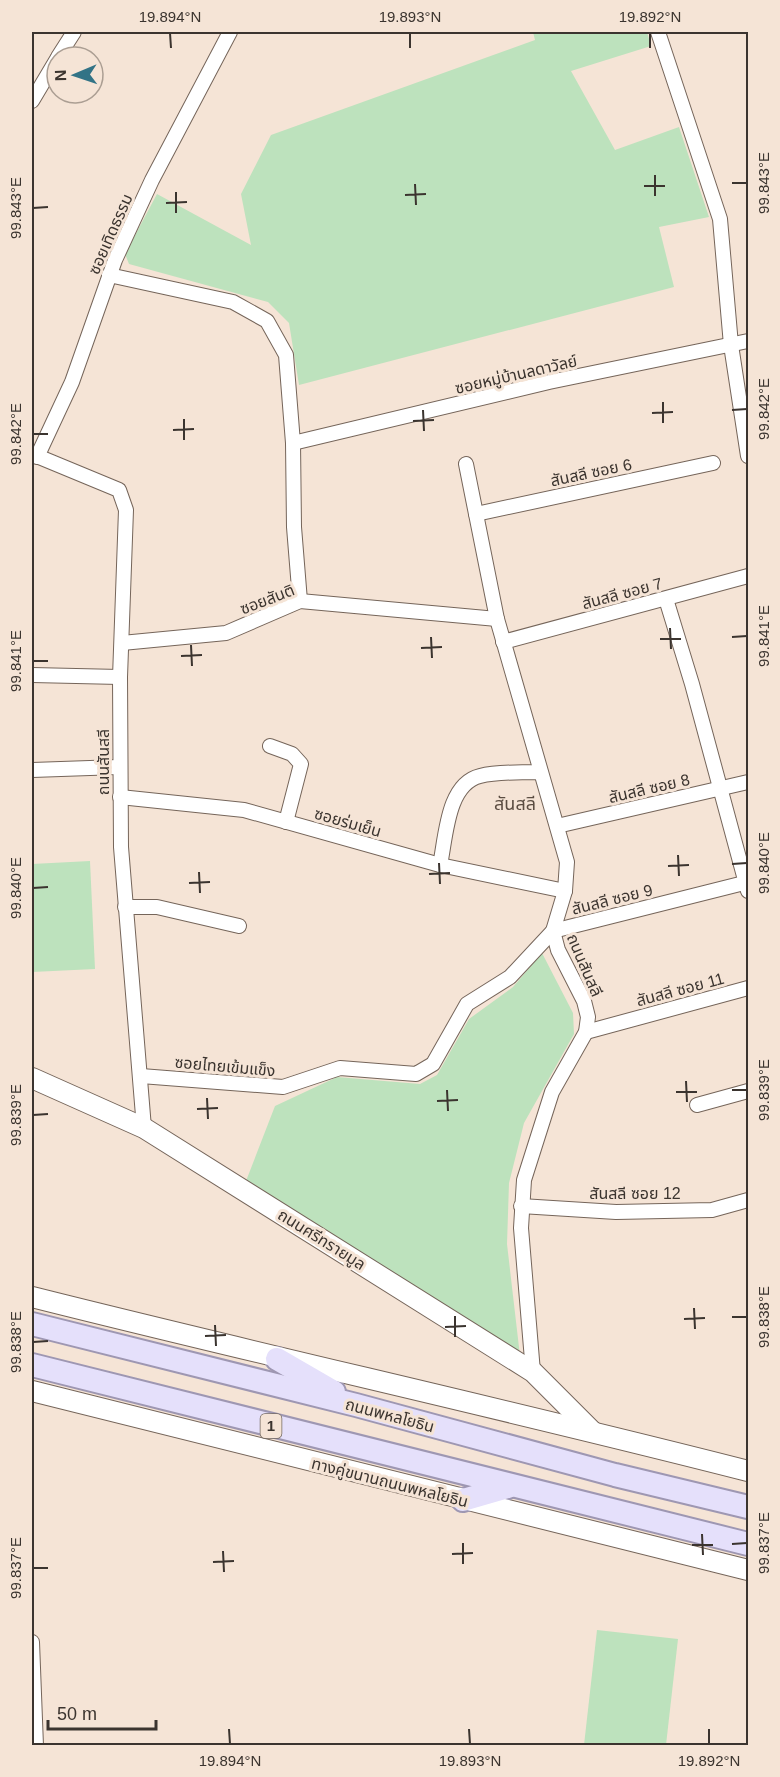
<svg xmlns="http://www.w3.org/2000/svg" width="780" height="1777" font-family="Arial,'Noto Sans Thai',sans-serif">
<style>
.green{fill:#bde2bd}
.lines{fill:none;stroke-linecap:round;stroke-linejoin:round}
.street-casing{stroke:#75655a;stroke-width:16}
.secondary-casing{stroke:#75655a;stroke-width:22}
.primary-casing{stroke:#9e97b2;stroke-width:26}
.street{stroke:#fff;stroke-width:14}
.secondary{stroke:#fff;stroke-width:20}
.primary{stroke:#e5e0fb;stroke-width:22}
.ticks{fill:none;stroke:#3b342f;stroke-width:2}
.labels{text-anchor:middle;stroke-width:6;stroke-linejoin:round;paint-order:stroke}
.shield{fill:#f5e4d6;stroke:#736961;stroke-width:1.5}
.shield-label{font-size:15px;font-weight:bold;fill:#3b342f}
.street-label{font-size:16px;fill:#3b342f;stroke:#f5e4d6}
.neighbourhood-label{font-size:18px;fill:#5b4d42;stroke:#f5e4d6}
.neatline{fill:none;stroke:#3b342f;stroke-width:2}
.ticks-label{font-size:15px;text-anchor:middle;fill:#3b342f}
</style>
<rect width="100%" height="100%" fill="#f5e4d6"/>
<!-- green -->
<g class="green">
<polygon points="533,32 647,32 651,46 571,71 615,150 679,127 709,217 659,227 674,287 299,385 289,323 268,302 129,264 125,254 157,194 251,245 241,194 271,135 535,40"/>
<polygon points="90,861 95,969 32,972 32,864"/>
<polygon points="542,953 573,1013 574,1034 524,1123 509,1183 507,1244 520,1356 246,1181 275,1106 337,1077 420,1084 437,1075 469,1019 513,987"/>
<polygon points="597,1630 678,1639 666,1745 584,1745"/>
</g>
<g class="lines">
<defs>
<g id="street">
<polyline points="658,32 720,219 731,345 748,456"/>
<polyline points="58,57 74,32"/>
<polyline points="32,101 57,59"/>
<polyline points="109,275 233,302 267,321 286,355 293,443 294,527 300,601"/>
<polyline points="293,443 549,382 748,341"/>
<polyline points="32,454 119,490 126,510 120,677 121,847 144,1128"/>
<polyline points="37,457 72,382 115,260 152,180 230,32"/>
<polyline points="466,464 497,619 567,862 565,891 553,931 558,950 584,1001 588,1017 586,1032 552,1092 524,1180 521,1228 533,1372"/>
<polyline points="476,514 713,463"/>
<polyline points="666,599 692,684 748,891"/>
<polyline points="503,642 748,576"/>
<polyline points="122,643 226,633 300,601 497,619"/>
<polyline points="32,675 120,677"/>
<polyline points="270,746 292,754 301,764 286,822"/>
<polyline points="32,770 119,767"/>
<polyline points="120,797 244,810 440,865 565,891"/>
<polyline points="557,826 748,782"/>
<path d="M 440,865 C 446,837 447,784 480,776 C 499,771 521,773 540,772"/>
<polyline points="125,907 157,907 239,926"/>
<polyline points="586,1032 748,988"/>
<polyline points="141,1076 283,1087 340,1068 416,1074 433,1064 467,1004 510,977 553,931 748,882"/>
<polyline points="697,1105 748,1091"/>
<polyline points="521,1206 616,1212 712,1210 748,1200"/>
<polyline points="32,1642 36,1746"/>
</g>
<g id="secondary">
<polyline points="32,1078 144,1128 533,1372 592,1431"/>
<path d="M 32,1297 C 270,1357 510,1410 748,1471"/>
<polyline points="32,1391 748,1570"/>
</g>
<g id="primary">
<polyline points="32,1324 356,1405 615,1475 748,1507"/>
<polyline points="277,1359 334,1392"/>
<polyline points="32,1365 748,1544"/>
<polyline points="463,1500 508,1487"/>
</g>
</defs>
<!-- street casing -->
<use href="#street" class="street-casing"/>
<!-- secondary casing -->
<use href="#secondary" class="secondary-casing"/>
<!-- primary casing -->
<use href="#primary" class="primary-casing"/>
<!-- street -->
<use href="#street" class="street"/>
<!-- secondary -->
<use href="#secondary" class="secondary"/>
<!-- primary -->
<use href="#primary" class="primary"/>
</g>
<!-- ticks -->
<path class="ticks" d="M 170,33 L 171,48M 410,33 L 410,48M 650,33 L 650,48M 655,175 L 655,196M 732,183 L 747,183M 415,184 L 416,205M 644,186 L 665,186M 176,192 L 176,213M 405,195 L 426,194M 166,203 L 187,202M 33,208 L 48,207M 663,402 L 663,423M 423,410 L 424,431M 732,410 L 747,409M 652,413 L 673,412M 184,419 L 184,440M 413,421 L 434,420M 173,430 L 194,429M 33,434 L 48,434M 670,628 L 671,649M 431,637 L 432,658M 732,637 L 747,636M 660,639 L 681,639M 191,645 L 192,666M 421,648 L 442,647M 181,656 L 202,655M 33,661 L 48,661M 678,855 L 679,876M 439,863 L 440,884M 732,864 L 747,863M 668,866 L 689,865M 199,872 L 200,893M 429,874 L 450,873M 189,883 L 210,882M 33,888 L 48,887M 686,1081 L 687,1102M 447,1090 L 448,1111M 732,1090 L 747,1090M 676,1092 L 697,1092M 207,1098 L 208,1119M 437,1101 L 458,1100M 197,1109 L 218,1108M 33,1115 L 48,1114M 694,1308 L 695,1329M 455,1316 L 455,1337M 732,1317 L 747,1317M 684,1319 L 705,1318M 215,1325 L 216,1346M 445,1327 L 466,1326M 205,1336 L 226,1335M 33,1342 L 48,1341M 702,1534 L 703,1555M 463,1543 L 463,1564M 732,1544 L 747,1543M 692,1545 L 713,1545M 223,1551 L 224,1572M 452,1554 L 473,1553M 213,1562 L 234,1561M 33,1568 L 48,1568M 229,1729 L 230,1744M 469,1729 L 470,1744M 709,1729 L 709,1744"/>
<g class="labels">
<!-- shield labels -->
<rect class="shield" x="260.5" y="1414" width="21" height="24" rx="4.5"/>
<g class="shield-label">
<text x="271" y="1431">1</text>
</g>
<!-- street labels -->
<g class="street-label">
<text transform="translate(110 234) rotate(-66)" y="6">ซอยเทิดธรรม</text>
<text transform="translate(516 374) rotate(-13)" y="6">ซอยหมู่บ้านลดาวัลย์</text>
<text transform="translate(591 472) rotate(-12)" y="6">สันสลี ซอย 6</text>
<text transform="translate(622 593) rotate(-15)" y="6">สันสลี ซอย 7</text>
<text transform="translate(267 599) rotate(-21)" y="6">ซอยสันติ</text>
<text transform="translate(103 762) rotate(-90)" y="6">ถนนสันสลี</text>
<text transform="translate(649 788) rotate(-13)" y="6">สันสลี ซอย 8</text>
<text transform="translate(348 822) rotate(16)" y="6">ซอยร่มเย็น</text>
<text transform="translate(612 899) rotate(-14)" y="6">สันสลี ซอย 9</text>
<text transform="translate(585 965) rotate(67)" y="6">ถนนสันสลี</text>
<text transform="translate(680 989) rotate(-15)" y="6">สันสลี ซอย 11</text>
<text transform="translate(225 1066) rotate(5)" y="6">ซอยไทยเข้มแข็ง</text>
<text x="635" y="1199">สันสลี ซอย 12</text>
<text transform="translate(322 1239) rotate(32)" y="6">ถนนศรีทรายมูล</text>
<text transform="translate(390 1415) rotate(15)" y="6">ถนนพหลโยธิน</text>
<text transform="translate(390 1482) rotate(14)" y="6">ทางคู่ขนานถนนพหลโยธิน</text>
</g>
<!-- neighbourhood labels -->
<g class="neighbourhood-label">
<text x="515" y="810">สันสลี</text>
</g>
</g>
<!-- border -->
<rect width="780" height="1777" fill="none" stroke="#f5e4d6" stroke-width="66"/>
<!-- north arrow -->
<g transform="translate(75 75) rotate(268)"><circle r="28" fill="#f5e4d6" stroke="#ab9e93" stroke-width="1.5"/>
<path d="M0-4.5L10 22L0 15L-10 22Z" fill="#327386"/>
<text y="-9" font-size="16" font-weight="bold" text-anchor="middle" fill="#3b342f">N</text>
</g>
<!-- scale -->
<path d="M48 1720v9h108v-9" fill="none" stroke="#3b342f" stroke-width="3"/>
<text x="57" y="1720" font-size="18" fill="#3b342f" stroke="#f5e4d6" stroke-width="4.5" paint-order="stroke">50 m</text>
<rect x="33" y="33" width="714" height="1711" class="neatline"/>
<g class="ticks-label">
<text x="170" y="22">19.894°N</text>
<text x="410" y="22">19.893°N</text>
<text x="650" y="22">19.892°N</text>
<text transform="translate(764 183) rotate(-90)" y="5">99.843°E</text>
<text transform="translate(16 208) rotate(-90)" y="5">99.843°E</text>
<text transform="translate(764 409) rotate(-90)" y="5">99.842°E</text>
<text transform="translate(16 434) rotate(-90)" y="5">99.842°E</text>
<text transform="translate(764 636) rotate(-90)" y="5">99.841°E</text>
<text transform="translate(16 661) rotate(-90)" y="5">99.841°E</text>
<text transform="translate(764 863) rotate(-90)" y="5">99.840°E</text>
<text transform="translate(16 888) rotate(-90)" y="5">99.840°E</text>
<text transform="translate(764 1090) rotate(-90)" y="5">99.839°E</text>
<text transform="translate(16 1115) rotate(-90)" y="5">99.839°E</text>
<text transform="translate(764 1317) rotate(-90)" y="5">99.838°E</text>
<text transform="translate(16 1342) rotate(-90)" y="5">99.838°E</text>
<text transform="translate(764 1543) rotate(-90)" y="5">99.837°E</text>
<text transform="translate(16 1568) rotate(-90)" y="5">99.837°E</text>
<text x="230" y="1766">19.894°N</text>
<text x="470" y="1766">19.893°N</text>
<text x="709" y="1766">19.892°N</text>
</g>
</svg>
